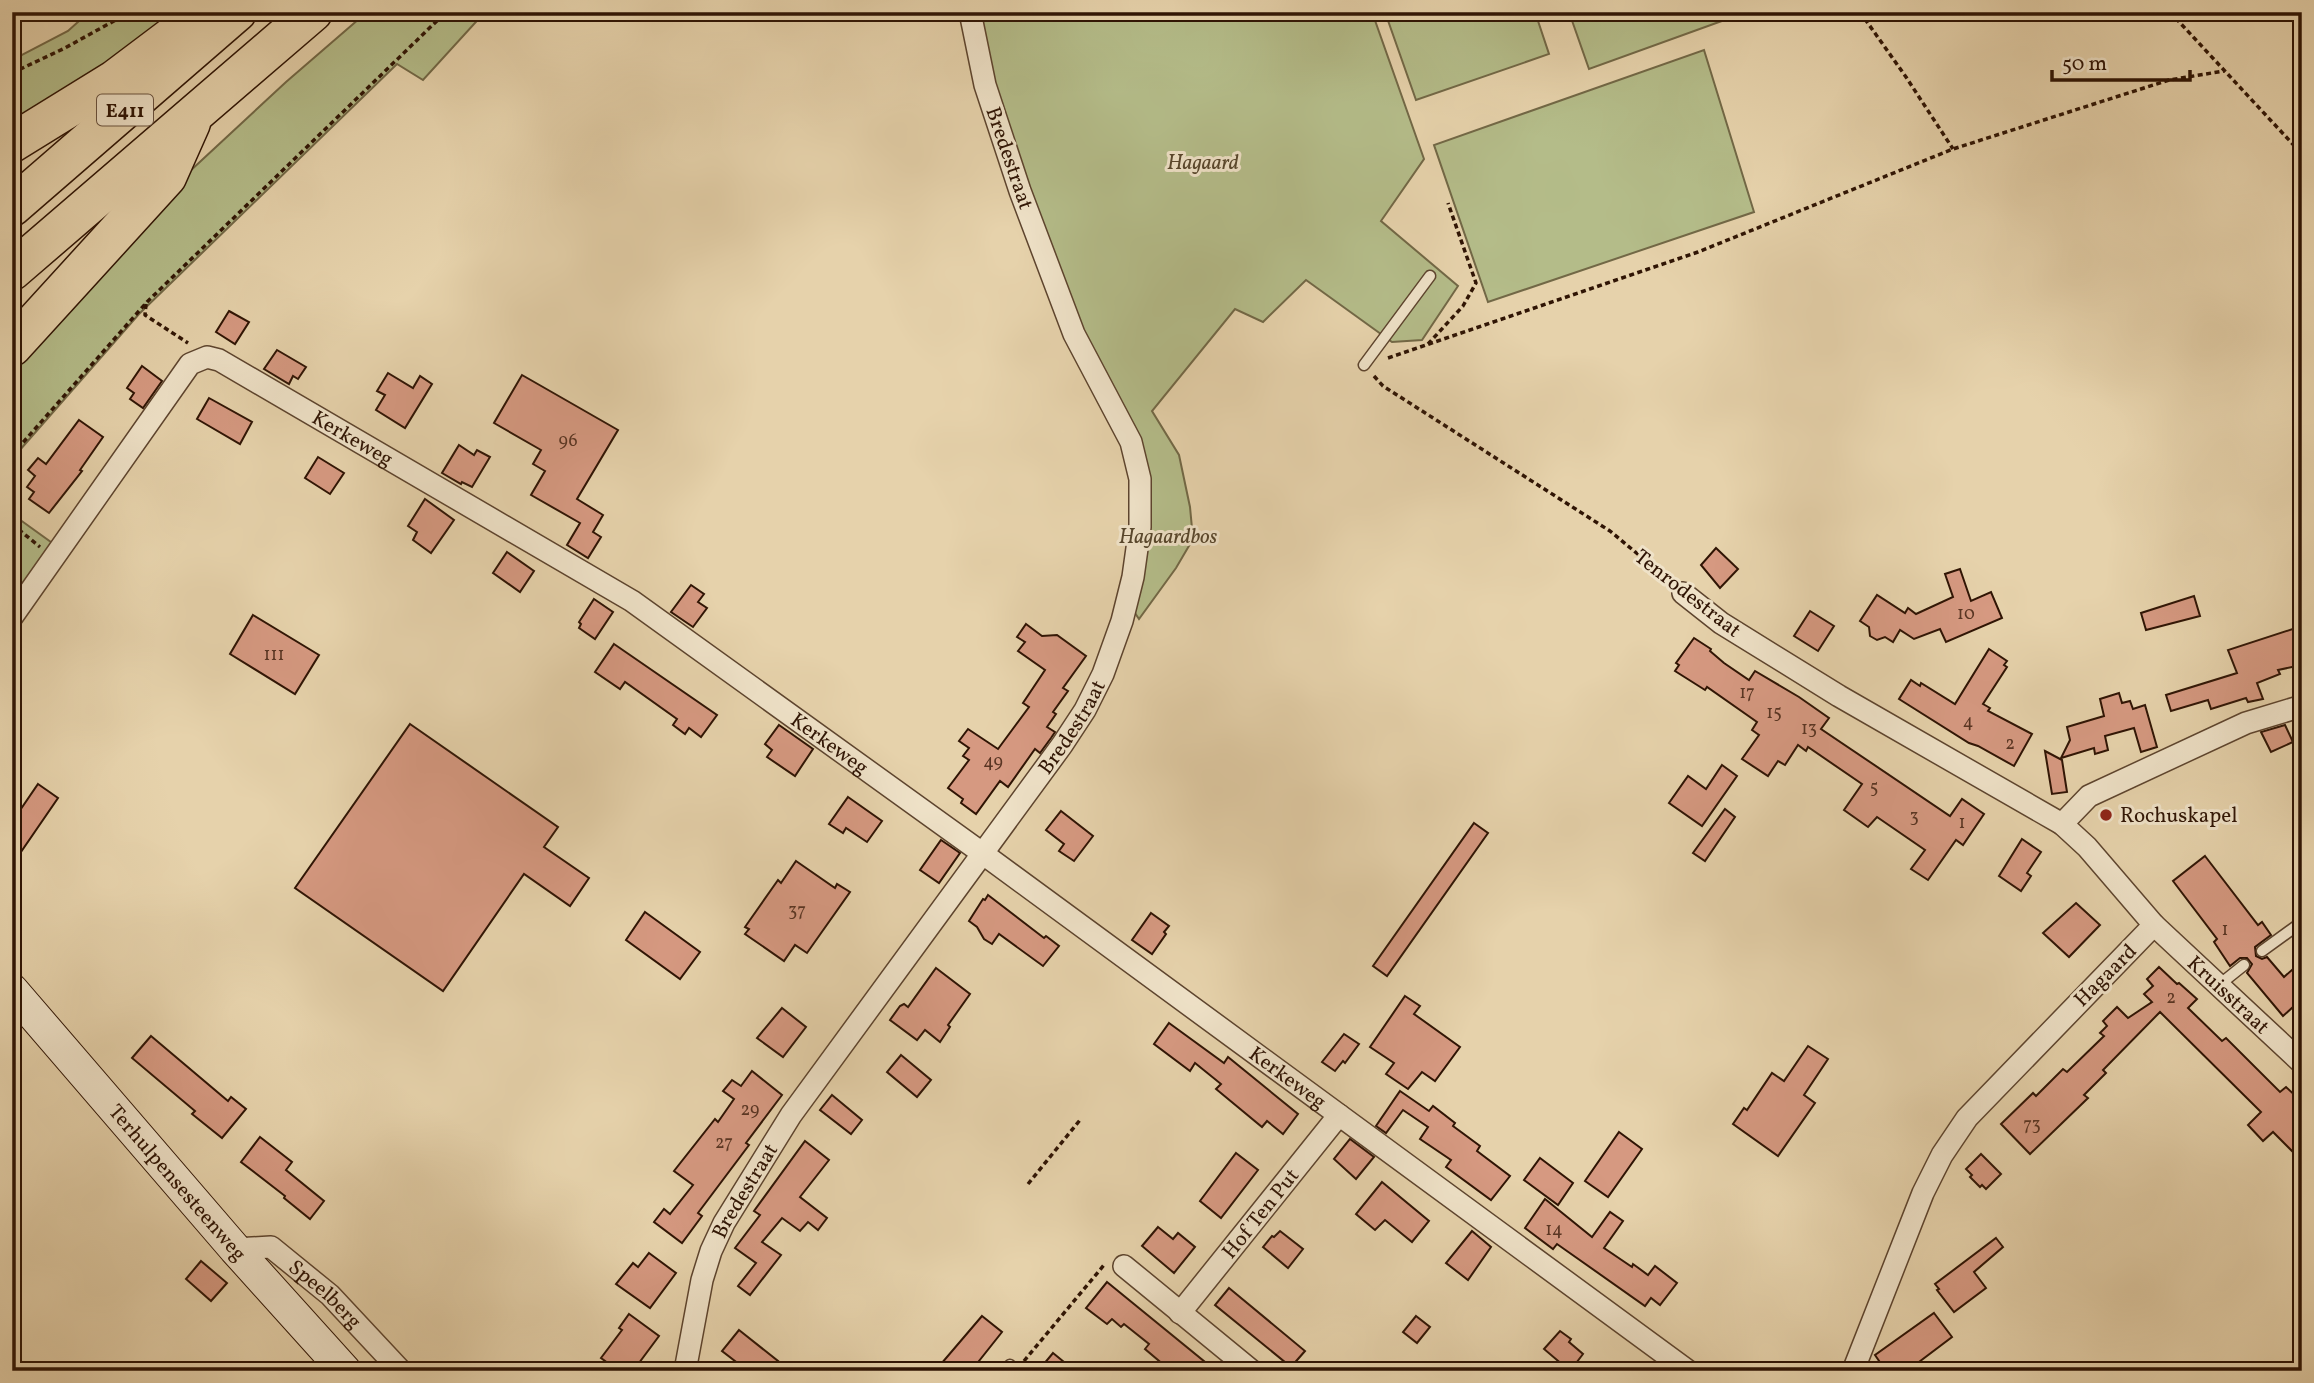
<svg xmlns="http://www.w3.org/2000/svg" width="2314" height="1383" font-family="Vollkorn,serif">
<style>
.green{fill:#b4bc89;stroke:#726846;stroke-width:2}
.building{fill:#d69981;stroke:#2f1404;stroke-width:2}
.lines{fill:none;stroke-linecap:round;stroke-linejoin:round}
.lane-casing{stroke:#5d442e;stroke-width:13}
.street-casing{stroke:#5d442e;stroke-width:24}
.secondary-casing{stroke:#2f1404;stroke-width:34}
.highway-casing{stroke:#2f1404;stroke-width:41}
.path{stroke:#2f1404;stroke-width:3.5;stroke-dasharray:5 3.5;stroke-linecap:butt}
.lane{stroke:#efe2c8;stroke-width:10}
.street{stroke:#efe2c8;stroke-width:21}
.secondary{stroke:#efe2c8;stroke-width:32}
.highway{stroke:#e6d2ab;stroke-width:38}
.poi-dot{fill:#8f2418;stroke:#efe2c8;stroke-width:2.5}
.labels{text-anchor:middle;stroke-width:6;stroke-linejoin:round;paint-order:stroke}
.number-label{font-size:18px;fill:#593523}
.shield{fill:#efe2c8;stroke:#69523f;stroke-width:2}
.shield-label{font-size:19px;font-weight:bold;fill:#2f1404}
.street-label{font-size:21px;fill:#2f1404;stroke:#efe2c8}
.park-label{font-size:21px;font-style:italic;fill:#57462c;stroke:#efe2c8}
.poi-label{font-size:21px;fill:#2f1404;stroke:#efe2c8;text-anchor:start}
</style>
<rect width="100%" height="100%" fill="#e6d2ab"/>
<filter id="stains"><feTurbulence type="fractalNoise" baseFrequency=".00286" numOctaves="4"/><feColorMatrix values="0 0 0 0 .2 0 0 0 0 .09 0 0 0 0 .02 0 0 0 .5 -.17"/></filter>
<radialGradient id="worn" r=".72"><stop offset=".6" stop-color="#630" stop-opacity="0"/><stop offset="1" stop-color="#630" stop-opacity=".3"/></radialGradient>
<!-- green -->
<g class="green">
<polygon points="89,12 192,12 12,131 12,60 68,31"/>
<polygon points="367,12 485,12 423,80 397,64 139,314 12,459 12,363 175,185 286,82"/>
<polygon points="978,12 1372,12 1424,159 1381,221 1458,286 1422,340 1392,342 1306,280 1263,322 1235,309 1152,411 1179,455 1190,507 1193,539 1176,568 1139,619 1131,607 1148,477 1079,333 993,80"/>
<polygon points="1385,12 1535,12 1549,54 1416,100"/>
<polygon points="1569,12 1744,12 1744,13 1589,69"/>
<polygon points="1704,50 1754,212 1488,302 1434,145"/>
<polygon points="12,514 55,545 12,606"/>
</g>
<!-- building -->
<g class="building">
<polygon points="229,311 249,322 235,344 216,332"/>
<polygon points="277,350 306,367 298,379 293,376 289,384 264,369"/>
<polygon points="142,366 162,381 143,408 130,399 134,393 127,388"/>
<polygon points="388,373 413,388 420,376 432,384 405,428 376,410 385,395 377,391"/>
<polygon points="522,375 618,430 577,499 603,515 593,532 601,537 588,558 567,545 580,523 531,495 545,471 533,464 541,450 494,423"/>
<polygon points="209,398 252,422 240,444 197,419"/>
<polygon points="79,420 103,437 80,470 82,471 49,513 29,499 34,492 27,487 35,476 28,470 38,458 46,464"/>
<polygon points="459,445 474,455 477,450 490,457 472,487 462,482 461,484 442,473"/>
<polygon points="318,457 344,473 330,494 305,478"/>
<polygon points="425,499 454,520 431,553 413,540 417,532 408,526"/>
<polygon points="1716,548 1738,569 1720,588 1701,565"/>
<polygon points="507,552 534,571 520,592 493,573"/>
<polygon points="1960,569 1971,601 1991,592 2002,618 1946,642 1940,629 1914,639 1900,630 1893,642 1885,637 1877,640 1870,636 1869,627 1860,621 1877,595 1905,613 1908,608 1916,614 1953,597 1945,574"/>
<polygon points="691,585 704,594 698,602 707,608 693,627 671,612"/>
<polygon points="2194,596 2200,616 2146,630 2141,613"/>
<polygon points="594,599 613,612 595,639 579,628 581,624 579,622"/>
<polygon points="1810,611 1834,626 1818,651 1794,636"/>
<polygon points="253,615 319,655 295,694 230,654"/>
<polygon points="1026,624 1042,636 1057,635 1086,656 1063,688 1068,691 1053,712 1056,714 1047,727 1055,732 1051,738 1040,753 1035,749 1008,787 1000,781 976,814 961,803 963,799 948,788 969,760 963,756 969,748 959,741 968,729 998,749 1029,707 1023,703 1045,670 1018,651 1025,642 1017,637"/>
<polygon points="2302,626 2302,661 2296,663 2297,666 2278,670 2280,674 2257,683 2263,699 2248,702 2246,698 2211,709 2208,700 2171,711 2166,695 2237,673 2228,650"/>
<polygon points="1694,638 1711,649 1710,651 1724,663 1749,680 1755,671 1799,697 1829,718 1821,729 1950,816 1962,799 1984,814 1963,845 1956,840 1928,880 1911,869 1925,850 1877,817 1868,827 1844,810 1862,784 1808,747 1806,751 1798,745 1785,765 1778,761 1768,776 1742,759 1759,735 1752,730 1757,722 1707,687 1705,690 1675,671 1679,665 1676,663"/>
<polygon points="614,644 717,715 701,737 689,728 685,734 673,725 677,719 625,682 620,689 595,672"/>
<polygon points="1989,649 2007,661 2004,665 2007,667 1983,704 1990,708 1988,711 2032,734 2014,766 1978,746 1969,743 1899,699 1911,680 1920,686 1921,683 1955,704"/>
<polygon points="2119,693 2122,703 2130,701 2133,709 2145,705 2157,747 2141,752 2134,728 2105,736 2108,750 2095,754 2094,748 2061,758 2070,740 2067,727 2104,716 2100,699"/>
<polygon points="410,724 558,827 544,847 589,878 570,906 524,874 443,991 295,888"/>
<polygon points="779,725 813,749 795,776 767,757 772,750 765,744"/>
<polygon points="2285,725 2293,742 2271,752 2261,732"/>
<polygon points="2045,751 2062,760 2067,792 2052,794"/>
<polygon points="1722,765 1737,776 1702,826 1669,803 1688,776 1706,789"/>
<polygon points="38,784 58,798 12,865 12,822"/>
<polygon points="848,797 882,821 867,842 846,828 843,833 829,824"/>
<polygon points="1725,809 1735,817 1705,861 1693,853"/>
<polygon points="1061,811 1093,836 1074,861 1059,851 1064,844 1046,830"/>
<polygon points="1474,823 1488,833 1387,976 1373,966"/>
<polygon points="2022,839 2041,852 2027,873 2031,876 2021,891 1999,876"/>
<polygon points="941,840 960,853 939,883 920,870"/>
<polygon points="2205,856 2258,925 2262,922 2271,935 2255,947 2256,956 2262,959 2267,957 2284,977 2293,969 2302,978 2302,1017 2293,1007 2283,1016 2247,973 2252,964 2247,958 2240,958 2230,966 2214,942 2217,939 2173,881"/>
<polygon points="796,861 835,888 837,884 850,892 807,953 795,945 784,961 745,934 749,929 745,927 778,880 781,883"/>
<polygon points="988,895 1044,938 1046,936 1059,946 1043,966 999,934 992,944 984,939 977,927 969,921 983,899 985,900"/>
<polygon points="2076,903 2100,925 2069,957 2043,933"/>
<polygon points="645,912 700,952 680,979 626,940"/>
<polygon points="1151,913 1169,926 1164,932 1166,934 1152,954 1132,940"/>
<polygon points="2159,967 2177,984 2179,983 2197,999 2188,1008 2222,1041 2226,1038 2280,1092 2286,1087 2302,1102 2302,1161 2273,1132 2263,1141 2248,1125 2261,1112 2160,1012 2103,1070 2106,1073 2084,1095 2088,1098 2030,1154 2001,1124 2033,1093 2036,1096 2063,1069 2067,1072 2104,1036 2100,1033 2107,1026 2103,1021 2117,1007 2128,1018 2152,1002 2144,994 2153,986 2147,979"/>
<polygon points="936,968 970,994 948,1025 950,1027 940,1042 925,1030 917,1040 890,1020 900,1006 904,1004 908,1007"/>
<polygon points="1405,996 1420,1006 1414,1014 1460,1047 1435,1081 1422,1072 1408,1089 1386,1074 1394,1063 1370,1047"/>
<polygon points="782,1008 806,1027 783,1057 757,1038"/>
<polygon points="1169,1023 1224,1063 1228,1057 1298,1114 1283,1134 1267,1121 1262,1127 1216,1089 1221,1084 1195,1063 1190,1071 1154,1044"/>
<polygon points="1344,1034 1359,1044 1345,1063 1343,1061 1335,1071 1322,1062"/>
<polygon points="151,1036 228,1101 231,1097 246,1109 222,1138 192,1114 195,1111 132,1058"/>
<polygon points="1808,1046 1828,1059 1804,1095 1815,1103 1778,1156 1733,1124 1744,1108 1747,1110 1772,1073 1784,1081"/>
<polygon points="901,1055 931,1080 917,1097 887,1072"/>
<polygon points="752,1071 782,1095 746,1143 749,1145 698,1213 702,1216 682,1243 654,1222 664,1209 670,1214 693,1185 674,1171 715,1119 718,1122 734,1099 723,1091 732,1080 741,1086"/>
<polygon points="1400,1091 1429,1111 1433,1106 1455,1123 1453,1126 1480,1146 1477,1151 1510,1176 1491,1200 1446,1167 1451,1160 1420,1139 1428,1127 1403,1110 1386,1133 1376,1126"/>
<polygon points="832,1095 862,1120 851,1134 820,1110"/>
<polygon points="1619,1132 1642,1149 1608,1197 1585,1181"/>
<polygon points="260,1137 292,1162 286,1170 324,1201 310,1219 284,1198 285,1196 241,1162"/>
<polygon points="1350,1139 1374,1157 1356,1179 1334,1159"/>
<polygon points="805,1141 829,1160 800,1197 827,1218 818,1230 808,1222 800,1231 782,1218 762,1242 781,1255 750,1295 738,1286 756,1263 735,1248 760,1215 754,1211"/>
<polygon points="1236,1153 1258,1170 1221,1218 1200,1201"/>
<polygon points="1981,1154 2001,1174 1986,1189 1982,1185 1980,1187 1970,1177 1972,1175 1966,1169"/>
<polygon points="1540,1158 1573,1183 1558,1205 1524,1180"/>
<polygon points="1382,1182 1429,1221 1412,1242 1385,1220 1375,1230 1356,1214"/>
<polygon points="1545,1199 1592,1237 1610,1212 1623,1221 1604,1248 1632,1267 1633,1264 1648,1275 1655,1266 1677,1283 1660,1305 1651,1298 1645,1306 1557,1244 1553,1249 1525,1228"/>
<polygon points="1158,1227 1173,1239 1178,1233 1195,1247 1174,1273 1142,1246"/>
<polygon points="1280,1231 1303,1249 1288,1268 1263,1247 1272,1236 1274,1237"/>
<polygon points="1472,1231 1491,1247 1468,1280 1446,1263"/>
<polygon points="1996,1238 2003,1247 1974,1272 1986,1288 1954,1312 1937,1290 1939,1289 1935,1284"/>
<polygon points="649,1253 676,1273 650,1308 616,1284 633,1263 638,1267"/>
<polygon points="201,1261 227,1283 211,1301 186,1279"/>
<polygon points="1107,1282 1205,1362 1198,1371 1171,1371 1145,1349 1149,1344 1124,1324 1121,1327 1112,1319 1107,1324 1086,1308"/>
<polygon points="1229,1288 1305,1351 1291,1367 1215,1305"/>
<polygon points="1934,1313 1952,1337 1907,1371 1886,1371 1875,1355"/>
<polygon points="629,1314 659,1336 633,1371 619,1371 601,1358 622,1330 619,1328"/>
<polygon points="982,1316 1002,1332 971,1371 935,1371"/>
<polygon points="1416,1316 1430,1327 1417,1343 1403,1332"/>
<polygon points="739,1330 778,1361 770,1371 748,1371 722,1351"/>
<polygon points="1560,1331 1571,1339 1569,1342 1583,1354 1570,1371 1544,1349"/>
<polygon points="1053,1353 1075,1371 1038,1371"/>
</g>
<g class="lines">
<defs>
<g id="lane">
<polyline points="1364,365 1430,276"/>
<polyline points="2262,951 2302,922"/>
<polyline points="2219,985 2244,965"/>
<polyline points="1005,1371 1010,1365"/>
</g>
<g id="street">
<polyline points="1683,593 1721,623 1839,696 2062,824 2087,847 2154,925 1967,1118 1942,1155 1923,1193 1853,1371"/>
<path id="s1" d="M 12,617 L 190,364 L 207,357 L 219,360 L 632,601 L 982,853 L 1688,1371"/>
<polyline points="2062,824 2089,796 2246,723 2302,706"/>
<path id="s2" d="M 2154,925 L 2302,1063"/>
<path id="s3" d="M 235,1249 L 271,1247 L 330,1295 L 401,1371"/>
<polyline points="1124,1266 1252,1371"/>
<path id="s4" d="M 1180,1313 L 1339,1115"/>
<path id="s5" d="M 685,1371 L 702,1280 L 711,1251 L 724,1223 L 791,1115 L 1062,745 L 1085,710 L 1103,674 L 1122,621 L 1133,577 L 1140,527 L 1140,479 L 1131,442 L 1074,334 L 1020,191 L 985,85 L 970,12"/>
</g>
<g id="secondary">
<path id="s6" d="M 12,990 L 235,1249 L 345,1371"/>
</g>
<g id="highway">
<polyline points="12,143 114,80 183,28"/>
<polyline points="12,207 237,12"/>
<polyline points="12,271 313,12"/>
<polyline points="12,347 167,177 191,123"/>
</g>
</defs>
<!-- lane casing -->
<use href="#lane" class="lane-casing"/>
<!-- street casing -->
<use href="#street" class="street-casing"/>
<!-- secondary casing -->
<use href="#secondary" class="secondary-casing"/>
<!-- highway casing -->
<use href="#highway" class="highway-casing"/>
<!-- path -->
<g class="path">
<polyline points="1860,12 1906,77 1953,149"/>
<polyline points="2170,12 2302,154"/>
<polyline points="12,73 65,48 130,12"/>
<polyline points="146,304 145,315 188,343"/>
<polyline points="1428,344 1463,306 1476,283 1448,203"/>
<polyline points="1388,358 1698,252 1953,149 2169,80 2224,71"/>
<polyline points="1374,376 1383,386 1610,531 1669,580"/>
<polyline points="12,455 147,302 446,12"/>
<polyline points="12,524 40,547"/>
<polyline points="1028,1184 1080,1120"/>
<polyline points="1024,1361 1104,1265"/>
</g>
<!-- lane -->
<use href="#lane" class="lane"/>
<!-- street -->
<use href="#street" class="street"/>
<!-- secondary -->
<use href="#secondary" class="secondary"/>
<!-- highway -->
<use href="#highway" class="highway"/>
</g>
<!-- markers -->
<circle class="poi-dot" cx="2106" cy="815" r="7"/>
<g class="labels">
<!-- number labels -->
<g class="number-label">
<text x="568" y="446">96</text>
<text x="1966" y="619">10</text>
<text x="274" y="660">111</text>
<text x="1747" y="698">17</text>
<text x="1774" y="718">15</text>
<text x="1968" y="727">4</text>
<text x="1809" y="734">13</text>
<text x="2010" y="749">2</text>
<text x="993" y="767">49</text>
<text x="1874" y="793">5</text>
<text x="1914" y="822">3</text>
<text x="1962" y="828">1</text>
<text x="797" y="916">37</text>
<text x="2225" y="935">1</text>
<text x="2171" y="1003">2</text>
<text x="750" y="1115">29</text>
<text x="2032" y="1130">73</text>
<text x="724" y="1148">27</text>
<text x="1554" y="1235">14</text>
</g>
<!-- shield labels -->
<rect class="shield" x="97" y="94.5" width="56" height="31" rx="5"/>
<g class="shield-label">
<text x="125" y="117">E411</text>
</g>
<!-- street labels -->
<g class="street-label">
<text transform="translate(1010 158) rotate(71)" y="7">Bredestraat</text>
<text dy="7" stroke="none"><textPath href="#s1" startOffset="495">Kerkeweg</textPath></text>
<text transform="translate(1688 593) rotate(38)" y="7">Tenrodestraat</text>
<text dy="7" stroke="none"><textPath href="#s5" startOffset="760">Bredestraat</textPath></text>
<text dy="7" stroke="none"><textPath href="#s1" startOffset="1062">Kerkeweg</textPath></text>
<text transform="translate(2105 975) rotate(-45)" y="7">Hagaard</text>
<text dy="7" stroke="none"><textPath href="#s2" startOffset="102">Kruisstraat</textPath></text>
<text dy="7" stroke="none"><textPath href="#s1" startOffset="1629">Kerkeweg</textPath></text>
<text dy="7" stroke="none"><textPath href="#s6" startOffset="254">Terhulpensesteenweg</textPath></text>
<text dy="7" stroke="none"><textPath href="#s5" startOffset="192">Bredestraat</textPath></text>
<text dy="7" stroke="none"><textPath href="#s4" startOffset="128">Hof Ten Put</textPath></text>
<text dy="7" stroke="none"><textPath href="#s3" startOffset="108">Speelberg</textPath></text>
</g>
<!-- park labels -->
<g class="park-label">
<text x="1203" y="169">Hagaard</text>
<text x="1168" y="543">Hagaardbos</text>
</g>
<!-- poi labels -->
<g class="poi-label">
<text x="2120" y="822">Rochuskapel</text>
</g>
</g>
<!-- margin -->
<rect width="2314" height="1383" fill="none" stroke="#e6d2ab" stroke-width="42"/>
<rect x="14" y="14" width="2286" height="1355" fill="none" stroke="#2f1404" stroke-width="3.5"/>
<rect x="21" y="21" width="2272" height="1341" fill="none" stroke="#2f1404" stroke-width="2"/>
<!-- scale -->
<path d="M2052 70v10h138v-10" fill="none" stroke="#2f1404" stroke-width="3.5"/>
<text x="2062" y="70" font-size="21" fill="#2f1404" stroke="#efe2c8" stroke-width="5" paint-order="stroke">50 m</text>
<rect width="100%" height="100%" filter="url(#stains)"/>
<rect width="100%" height="100%" fill="url(#worn)"/>
</svg>
